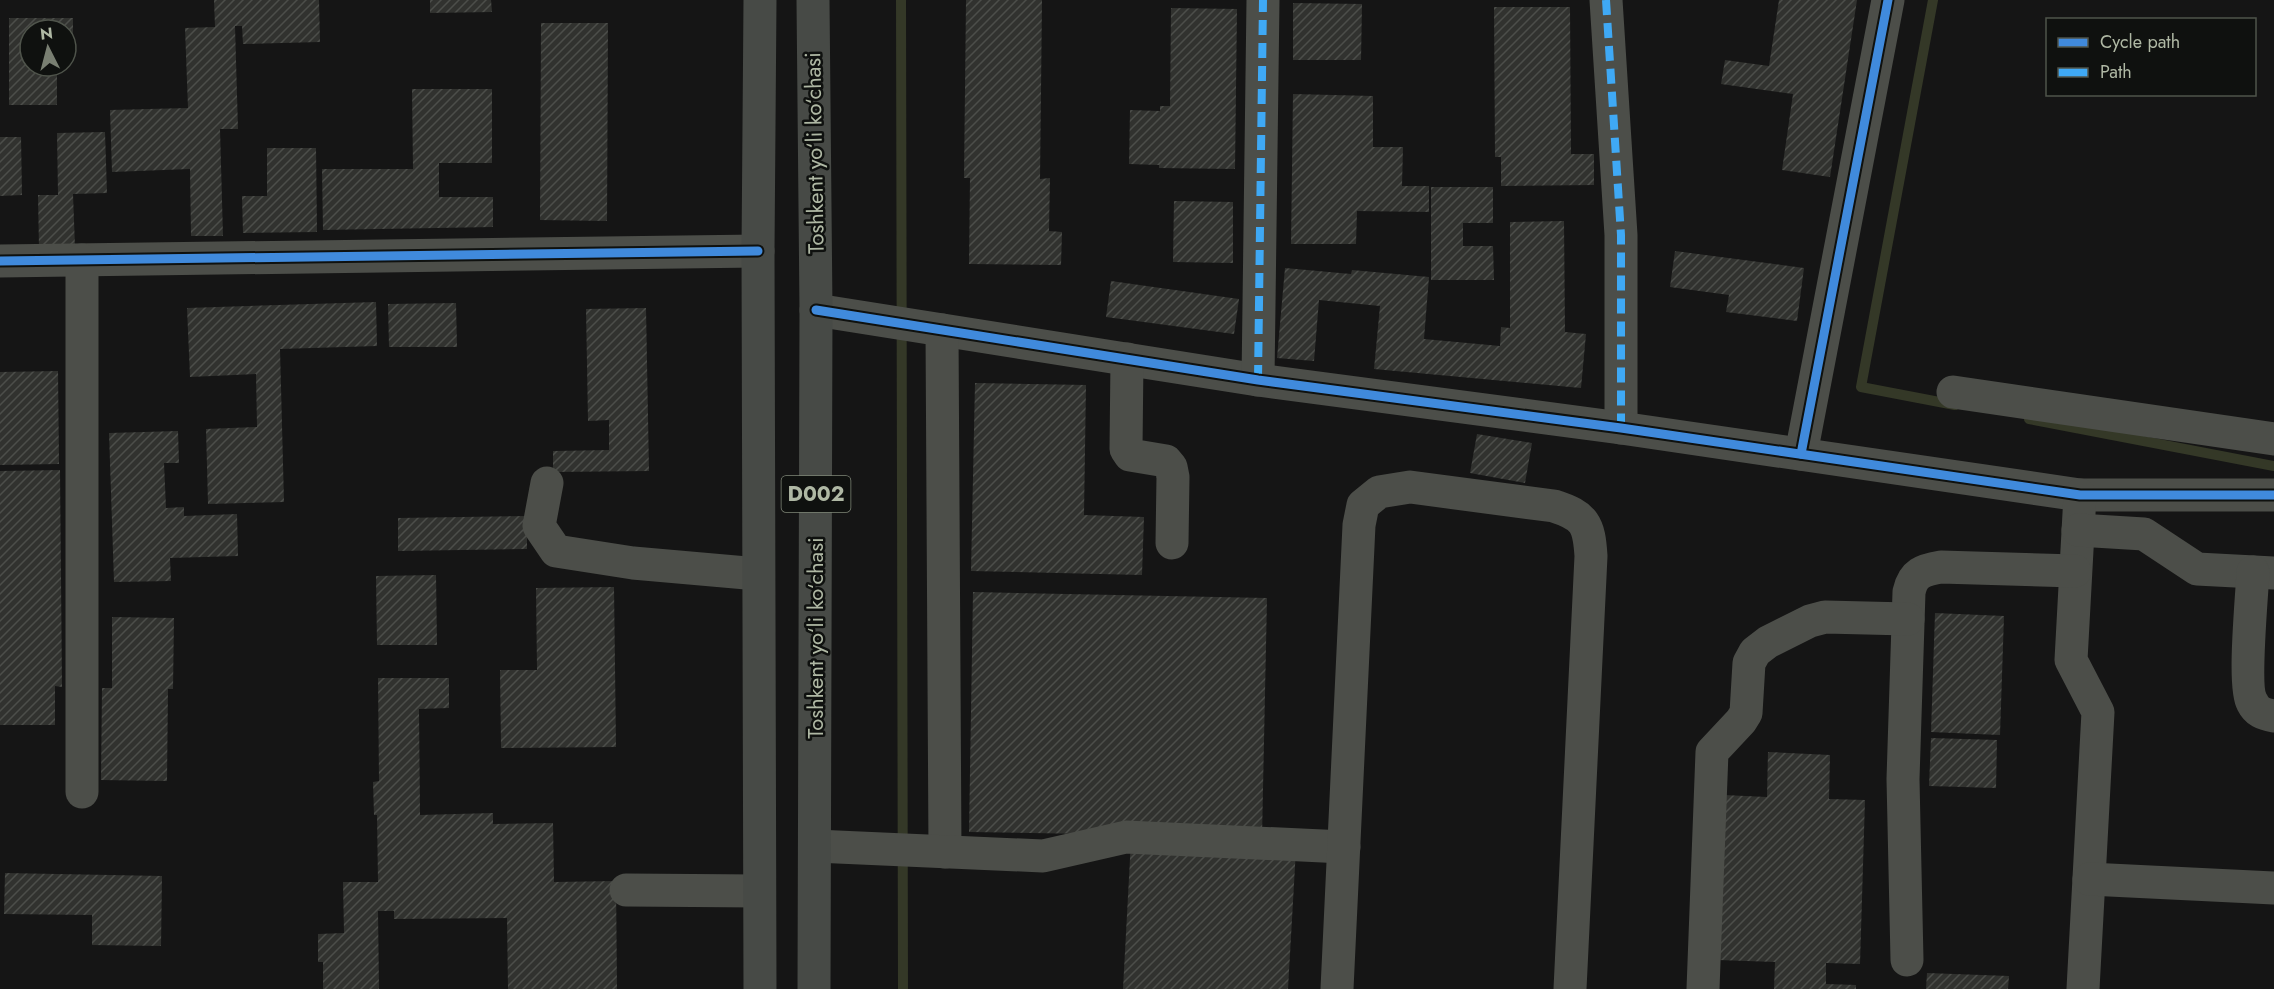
<svg xmlns="http://www.w3.org/2000/svg" width="2274" height="989" font-family="Jost,sans-serif">
<style>
.lines{fill:none;stroke-linecap:round;stroke-linejoin:round}
.stream{stroke:#343827;stroke-width:10}
.building{fill:url(#building-hatch)}
.minor{stroke:#4c4e49;stroke-width:33}
.highway{stroke:#474a46;stroke-width:33}
.quiet{stroke:#3fa9f5;stroke-width:8;stroke-dasharray:15 8;stroke-linecap:butt}
.cycleway-casing{stroke:#0f110f;stroke-width:13}
.cycleway{stroke:#408adc;stroke-width:9}
.labels{text-anchor:middle;stroke-width:5;stroke-linejoin:round;paint-order:stroke}
.shield{fill:#0f110f;stroke:#7f8677;stroke-width:1.5}
.shield-label{font-size:21px;font-weight:bold;fill:#afb8a4}
.street-label{font-size:22px;fill:#afb8a4;stroke:#0f110f}
</style>
<defs>
<pattern id="building-hatch" width="6" height="6" patternUnits="userSpaceOnUse" patternTransform="scale(1.5)"><rect width="6" height="6" fill="#31322f"/><path d="M-1 1l2-2M0 6l6-6M5 7l2-2" fill="none" stroke="#4c4e4a"/></pattern>
</defs>
<rect width="100%" height="100%" fill="#151515"/>
<g class="lines">
<!-- stream -->
<g class="stream">
<polyline points="901,0 903,989"/>
<polyline points="1933,0 1861,387 1955,405"/>
<polyline points="2029,419 2274,466"/>
</g>
</g>
<!-- building -->
<g class="building">
<polygon points="214,0 319,0 320,42 243,44 242,26 235,26 238,129 220,129 223,236 191,236 190,169 112,172 110,110 188,108 185,28 215,27"/>
<polygon points="430,0 491,0 492,12 430,13"/>
<polygon points="966,0 1042,0 1040,179 1050,178 1049,231 1062,232 1061,265 969,264 970,178 964,178"/>
<polygon points="1779,0 1857,0 1830,177 1782,170 1793,94 1721,84 1725,60 1769,66"/>
<polygon points="1293,3 1362,4 1361,60 1293,60"/>
<polygon points="1494,7 1570,7 1571,154 1594,154 1594,185 1501,186 1501,157 1495,157"/>
<polygon points="1171,8 1237,9 1235,169 1159,168 1159,165 1129,164 1130,110 1160,111 1160,106 1170,106"/>
<polygon points="9,18 73,18 73,49 66,49 66,30 30,30 30,66 57,66 57,105 9,105"/>
<polygon points="541,23 608,23 607,221 540,220"/>
<polygon points="412,89 492,89 492,163 439,163 439,197 493,197 493,227 323,230 322,169 413,169"/>
<polygon points="1293,94 1373,96 1373,147 1403,147 1402,186 1429,186 1429,212 1357,211 1356,244 1291,244"/>
<polygon points="105,132 107,193 73,194 75,247 39,249 38,195 58,195 57,133"/>
<polygon points="0,137 21,137 22,195 0,196"/>
<polygon points="267,148 316,148 317,232 243,233 242,196 267,196"/>
<polygon points="1431,187 1493,187 1493,223 1463,223 1463,246 1493,246 1494,280 1431,280"/>
<polygon points="1174,201 1233,202 1233,263 1173,262"/>
<polygon points="1564,221 1565,332 1586,334 1581,388 1374,369 1380,306 1319,300 1314,361 1277,358 1285,268 1351,274 1352,270 1429,277 1424,339 1500,346 1501,327 1510,328 1510,222"/>
<polygon points="1675,251 1804,268 1797,321 1726,312 1729,295 1670,287"/>
<polygon points="1111,281 1239,299 1234,334 1106,317"/>
<polygon points="376,302 377,346 280,349 284,502 208,504 206,429 257,427 256,374 190,377 187,308"/>
<polygon points="456,303 457,347 389,347 388,304"/>
<polygon points="646,308 649,471 553,472 553,451 609,450 609,420 588,421 586,309"/>
<polygon points="58,371 59,464 0,465 0,372"/>
<polygon points="975,383 1086,385 1084,515 1144,517 1142,575 971,571"/>
<polygon points="178,431 179,463 164,463 166,508 184,507 184,516 237,514 238,556 170,558 171,581 114,582 109,433"/>
<polygon points="1477,434 1532,443 1525,483 1470,473"/>
<polygon points="60,470 62,687 55,686 55,725 0,725 0,471"/>
<polygon points="527,516 527,549 398,551 398,518"/>
<polygon points="436,575 437,645 377,645 376,576"/>
<polygon points="614,587 616,747 501,748 500,670 537,670 536,588"/>
<polygon points="973,592 1267,598 1262,837 969,832"/>
<polygon points="1935,613 2004,616 2000,735 1931,732"/>
<polygon points="112,617 174,618 173,689 168,689 167,781 101,780 102,688 112,688"/>
<polygon points="378,678 449,678 449,708 419,709 420,815 493,813 493,824 553,823 554,882 616,881 617,989 508,989 507,918 394,919 394,911 378,911 379,989 323,989 323,962 318,962 318,934 344,933 343,882 378,882 377,815 374,815 373,782 379,781"/>
<polygon points="1931,738 1997,740 1996,788 1929,786"/>
<polygon points="1768,752 1830,755 1829,799 1865,800 1860,964 1826,963 1826,984 1856,985 1856,989 1774,989 1775,962 1718,960 1724,795 1767,797"/>
<polygon points="1131,840 1296,849 1288,989 1123,989"/>
<polygon points="5,873 162,876 161,946 92,945 92,915 4,914"/>
<polygon points="1927,973 2009,976 2008,989 1926,989"/>
</g>
<g class="lines">
<!-- minor -->
<g class="minor">
<polyline points="1606,0 1621,235 1621,428"/>
<polyline points="0,261 758,251"/>
<polyline points="816,310 1258,380 1621,428 2080,495 2274,495"/>
<polyline points="942,330 945,852"/>
<polyline points="1127,359 1126,449 1130,455 1166,461 1171,467 1173,477 1172,543"/>
<polyline points="1258,380 1263,0"/>
<polyline points="1953,392 2274,439"/>
<polyline points="1801,454 1888,0"/>
<polyline points="547,483 539,526 556,551 633,563 758,574"/>
<polyline points="2080,495 2071,660 2098,712 2083,989"/>
<polyline points="2078,530 2144,534 2197,569 2274,573"/>
<path d="M 2253,572 C 2252,594 2243,687 2252,702 C 2257,712 2263,714 2274,716"/>
<polyline points="82,792 82,260"/>
<polyline points="815,846 1043,856 1126,837 1344,847"/>
<polyline points="2089,879 2274,888"/>
<polyline points="626,890 759,891"/>
<path d="M 1907,960 L 1903,779 L 1909,592 C 1913,573 1923,570 1941,567 L 2075,571"/>
<path d="M 1337,989 L 1359,525 L 1363,505 L 1379,492 L 1410,487 L 1554,506 C 1585,516 1589,524 1591,556 L 1570,989"/>
<polyline points="1703,989 1712,752 1741,721 1746,713 1749,663 1755,652 1768,642 1810,621 1825,617 1908,619"/>
</g>
<!-- highway -->
<g class="highway">
<polyline points="813,0 816,310 814,989"/>
<polyline points="760,989 758,251 760,0"/>
</g>
<!-- quiet -->
<g class="quiet">
<polyline points="1606,0 1621,235 1621,428"/>
<polyline points="1258,380 1263,0"/>
</g>
<defs>
<g id="cycleway">
<polyline points="0,261 758,251"/>
<polyline points="816,310 1258,380 1621,428 2080,495 2274,495"/>
<polyline points="1801,454 1888,0"/>
</g>
</defs>
<!-- cycleway casing -->
<use href="#cycleway" class="cycleway-casing"/>
<!-- cycleway -->
<use href="#cycleway" class="cycleway"/>
</g>
<g class="labels">
<!-- shield labels -->
<rect class="shield" x="781.5" y="476" width="69" height="36" rx="4.5"/>
<g class="shield-label">
<text x="816" y="501">D002</text>
</g>
<!-- street labels -->
<g class="street-label">
<text transform="translate(814 153) rotate(-91)" y="8">Toshkent yo‘li ko‘chasi</text>
<text transform="translate(815 638) rotate(-90)" y="8">Toshkent yo‘li ko‘chasi</text>
</g>
</g>
<!-- legend -->
<rect x="2046" y="18" width="210" height="78" fill="#0f110f" stroke="#4f544b" stroke-width="1.5"/>
<rect x="2058" y="38" width="30" height="9" fill="#408adc" stroke="#4f544b" stroke-width="1.5"/>
<text x="2100" y="48" font-size="18" fill="#afb8a4">Cycle path</text>
<rect x="2058" y="68" width="30" height="9" fill="#3fa9f5" stroke="#4f544b" stroke-width="1.5"/>
<text x="2100" y="78" font-size="18" fill="#afb8a4">Path</text>
<!-- north arrow -->
<g transform="translate(48 48) rotate(354)"><circle r="28" fill="#0f110f" stroke="#4f544b" stroke-width="1.5"/>
<path d="M0-4.5L10 22L0 15L-10 22Z" fill="#797f72"/>
<text y="-9" font-size="16" font-weight="bold" text-anchor="middle" fill="#afb8a4">N</text>
</g>
</svg>
